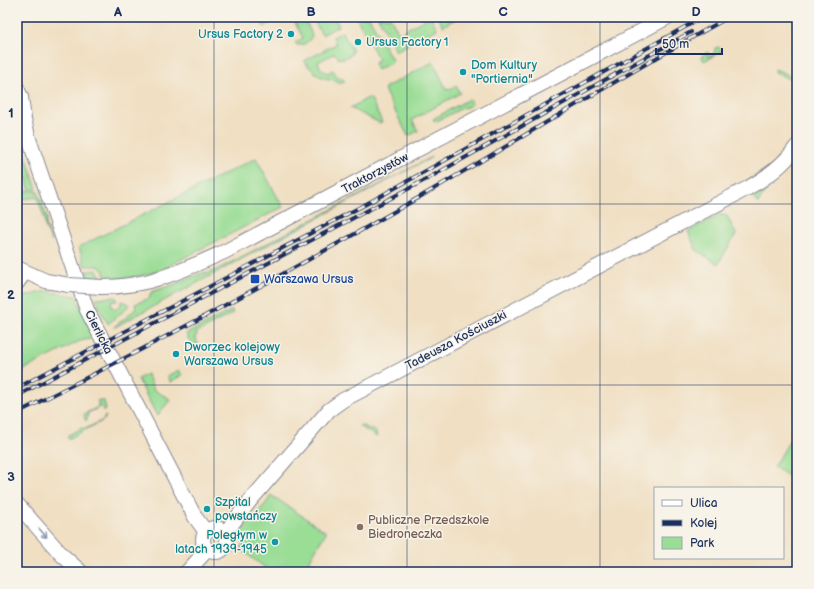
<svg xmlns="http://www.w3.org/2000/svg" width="814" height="589" font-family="'Balsamiq Sans',sans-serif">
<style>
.green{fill:#9add95;stroke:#5a867a}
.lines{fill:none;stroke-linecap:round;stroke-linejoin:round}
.secondary-casing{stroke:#868790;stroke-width:16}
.secondary{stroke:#fff;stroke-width:14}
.rail-casing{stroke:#1b2f5e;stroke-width:4}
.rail{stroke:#f7f3e8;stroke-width:2.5;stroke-dasharray:8;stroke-linecap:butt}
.secondary-bridge-casing{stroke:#868790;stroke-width:16;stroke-linecap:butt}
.secondary-bridge{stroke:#fff;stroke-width:14}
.oneway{stroke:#8d97ae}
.grid{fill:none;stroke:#1b2f5e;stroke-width:1;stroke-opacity:0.55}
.culture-dot{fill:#0f9aa8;stroke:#f7f3e8;stroke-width:1.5}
.transit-dot{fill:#1a4fb4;stroke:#f7f3e8;stroke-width:1.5}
.education-dot{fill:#8d6e63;stroke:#f7f3e8;stroke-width:1.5}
.labels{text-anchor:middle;stroke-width:3;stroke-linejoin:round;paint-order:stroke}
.culture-label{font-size:12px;fill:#0d838f;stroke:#f7f3e8;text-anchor:start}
.street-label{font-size:12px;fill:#1b2f5e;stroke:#f7f3e8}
.transit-label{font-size:12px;fill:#164399;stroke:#f7f3e8;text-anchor:start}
.education-label{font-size:12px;fill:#785e54;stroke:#f7f3e8;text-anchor:start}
.neatline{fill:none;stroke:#1b2f5e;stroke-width:1.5}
.grid-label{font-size:13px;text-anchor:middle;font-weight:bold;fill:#1b2f5e}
</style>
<rect width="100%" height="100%" fill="#f7f3e8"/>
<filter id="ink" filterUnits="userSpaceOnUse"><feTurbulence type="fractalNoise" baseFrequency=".025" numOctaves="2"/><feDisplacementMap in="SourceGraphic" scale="8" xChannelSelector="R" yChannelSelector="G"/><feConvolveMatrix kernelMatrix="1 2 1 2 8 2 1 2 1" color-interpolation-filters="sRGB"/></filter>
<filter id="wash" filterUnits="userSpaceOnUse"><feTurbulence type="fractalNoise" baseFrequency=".012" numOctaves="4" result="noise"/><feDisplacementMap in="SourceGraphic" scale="16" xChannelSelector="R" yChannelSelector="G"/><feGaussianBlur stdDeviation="0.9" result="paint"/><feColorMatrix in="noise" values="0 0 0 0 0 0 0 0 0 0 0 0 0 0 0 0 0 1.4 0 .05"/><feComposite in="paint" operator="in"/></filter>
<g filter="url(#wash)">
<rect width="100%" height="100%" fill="#f0dfc2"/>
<!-- green -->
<g class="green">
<polygon points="259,17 270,17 273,22 264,27"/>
<path d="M 297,17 L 304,17 L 312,35 C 310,41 304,46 297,45 L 295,43 L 303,38 L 293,19 Z"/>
<polygon points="312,17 334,17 339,26 322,35"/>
<polygon points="356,17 369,17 393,62 377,70 374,63 379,60"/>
<polygon points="378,17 390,17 399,33 429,17 431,17 437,29 396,51"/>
<polygon points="438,17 459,17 443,26"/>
<path d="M 342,32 L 353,51 L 351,52 L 352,54 L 343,59 L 342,57 L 339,59 L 335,53 L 318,62 L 321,69 L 327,73 L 333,70 L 336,75 L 345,81 L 340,83 C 332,78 329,80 322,77 C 315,74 308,66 304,61 L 336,44 L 333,37 Z"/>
<polygon points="718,47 720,48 721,52 704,61 702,58 703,55 708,52 708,57 714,54 715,48"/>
<polygon points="433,62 447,90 456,86 460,93 412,120 418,131 408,136 384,90 386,87"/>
<polygon points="775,69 787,74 791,78 790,79 774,72"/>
<polygon points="368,98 371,99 382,122 380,123 350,108"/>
<polygon points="469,99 472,104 465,108 464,107 435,122 433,119"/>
<polygon points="17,128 37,190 29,189 27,178 21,179 17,154"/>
<path d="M 432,157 L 113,328 C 120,321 129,316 136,308 L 135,304 L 150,298 L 150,294 L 154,291 L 172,285 L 205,272 L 206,274 L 218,269 Z"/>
<path d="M 256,158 L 283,207 L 174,263 C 160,274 124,280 106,278 L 103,270 L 98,266 L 85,266 L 79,247 Z"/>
<polygon points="767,184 770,184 758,203 756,202 752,193"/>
<polygon points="22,190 38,192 47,218 46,225 52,242 45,227 44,217 37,197 18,200 17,191"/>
<polygon points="720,215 727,216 736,234 718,264 696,250 688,231"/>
<polygon points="97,270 102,279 89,279 87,271"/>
<polygon points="46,291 76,296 95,338 80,341 17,373 17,298"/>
<path d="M 116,297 L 117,301 L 113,301 L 111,303 L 112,308 L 116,309 L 119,306 L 121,305 L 121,301 L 128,303 L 129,305 C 123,313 115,317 108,324 L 101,312 L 96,298 Z"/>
<polygon points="232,310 233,313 196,333 197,335 195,337 198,344 193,347 186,334"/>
<polygon points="179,370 182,375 170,382 167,376"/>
<polygon points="147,374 154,390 170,399 170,400 157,416 138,379"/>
<polygon points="98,400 104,401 106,409 104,411 103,411 102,406 88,413 87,420 85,420 84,414 98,407"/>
<polygon points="106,416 104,420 68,439 68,435 82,428 85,429 103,420 104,417"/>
<polygon points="361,425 376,432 377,437 359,426"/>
<polygon points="790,440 797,444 797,481 774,467"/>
<polygon points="271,495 326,532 303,572 271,572 240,549 244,542 238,538 238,535 267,502"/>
</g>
</g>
<g filter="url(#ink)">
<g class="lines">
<defs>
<g id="secondary">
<polyline points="17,88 21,97 24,119 28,136 87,310 195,517 206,532"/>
<polyline points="17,268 46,281 69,285"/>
<polyline points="17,283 25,272"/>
<path d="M 102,287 C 149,287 184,270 226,251 L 668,17"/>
<polyline points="17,504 62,555 81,572"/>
<circle cx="215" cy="540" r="12"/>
<path d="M 225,533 L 249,502 L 329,410 L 343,400 L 748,188 C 767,177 784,165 797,146"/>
<polyline points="187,572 207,550"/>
</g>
</defs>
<!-- secondary casing -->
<use href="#secondary" class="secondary-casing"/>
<!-- secondary -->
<use href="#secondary" class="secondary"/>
<defs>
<g id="rail">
<polyline points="17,388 368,203 703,17"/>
<polyline points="17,396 425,180 691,32"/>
<path d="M 17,413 C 149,347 282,276 411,202 C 517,141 621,76 729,17"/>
</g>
</defs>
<!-- rail casing -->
<use href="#rail" class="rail-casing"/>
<!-- rail -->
<use href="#rail" class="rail"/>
<defs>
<polyline id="secondary-bridge" points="69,285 102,287"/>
</defs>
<!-- secondary-bridge casing -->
<use href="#secondary-bridge" class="secondary-bridge-casing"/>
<!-- secondary-bridge -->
<use href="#secondary-bridge" class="secondary-bridge"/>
</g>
<!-- one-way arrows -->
<defs><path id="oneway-shaft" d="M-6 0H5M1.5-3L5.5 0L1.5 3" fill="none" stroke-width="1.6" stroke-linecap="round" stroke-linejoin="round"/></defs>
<use class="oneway" href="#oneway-shaft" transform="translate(43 533) rotate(49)"/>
</g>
<!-- grid -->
<path class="grid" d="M 214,17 L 214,572M 407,17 L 407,572M 600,17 L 600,572M 17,204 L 797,204M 17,385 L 797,385"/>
<!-- markers -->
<g class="culture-dot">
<circle cx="291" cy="34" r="4"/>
<circle cx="358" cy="42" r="4"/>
<circle cx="463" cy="72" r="4"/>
<circle cx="176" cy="354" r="4"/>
<circle cx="207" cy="509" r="4"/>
<circle cx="275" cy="542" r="4"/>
</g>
<rect class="transit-dot" x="250" y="274" width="10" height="10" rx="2"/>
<circle class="education-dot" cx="360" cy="527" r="4"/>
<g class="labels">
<!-- culture labels -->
<g class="culture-label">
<text x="283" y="38" text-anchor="end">Ursus Factory 2</text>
<text x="366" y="46">Ursus Factory 1</text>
<text x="471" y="69">Dom Kultury<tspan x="471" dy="14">"Portiernia"</tspan></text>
<text x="184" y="351">Dworzec kolejowy<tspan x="184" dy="14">Warszawa Ursus</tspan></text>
<text x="215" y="506">Szpital<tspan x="215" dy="14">powstańczy</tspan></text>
<text x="267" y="539" text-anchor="end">Poległym w<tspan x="267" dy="14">latach 1939-1945</tspan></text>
</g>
<!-- street labels -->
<g class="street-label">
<text transform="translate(375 173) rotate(-28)" y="4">Traktorzystów</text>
<text transform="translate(99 332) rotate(63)" y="4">Cierlicka</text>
<text transform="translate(456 340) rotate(-28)" y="4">Tadeusza Kościuszki</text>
</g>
<!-- transit labels -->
<g class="transit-label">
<text x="264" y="283">Warszawa Ursus</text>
</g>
<!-- education labels -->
<g class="education-label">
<text x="368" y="524">Publiczne Przedszkole<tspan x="368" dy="14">Biedroneczka</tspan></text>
</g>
</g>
<!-- margin -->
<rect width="814" height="589" fill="none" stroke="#f7f3e8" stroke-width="44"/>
<!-- legend -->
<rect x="654" y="487" width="130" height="72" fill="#f7f3e8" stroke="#9fa5b1"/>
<rect x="662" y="500" width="20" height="6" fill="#ffffff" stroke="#9fa5b1"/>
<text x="690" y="507" font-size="12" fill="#1b2f5e">Ulica</text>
<rect x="662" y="520" width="20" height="6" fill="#1b2f5e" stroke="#9fa5b1"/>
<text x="690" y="527" font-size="12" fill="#1b2f5e">Kolej</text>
<rect x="662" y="537" width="20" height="12" fill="#9add95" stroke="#9fa5b1"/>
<text x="690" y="547" font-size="12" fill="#1b2f5e">Park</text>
<!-- scale -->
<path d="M656 48v6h66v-6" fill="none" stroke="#1b2f5e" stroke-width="2"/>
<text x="662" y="48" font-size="12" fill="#1b2f5e" stroke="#f7f3e8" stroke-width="3" paint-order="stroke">50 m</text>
<rect x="22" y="22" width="770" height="545" class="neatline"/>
<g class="grid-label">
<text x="118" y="16">A</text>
<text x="311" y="16">B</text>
<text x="503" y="16">C</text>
<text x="696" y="16">D</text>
<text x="11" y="117">1</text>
<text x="11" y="299">2</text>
<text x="11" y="481">3</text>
</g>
</svg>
